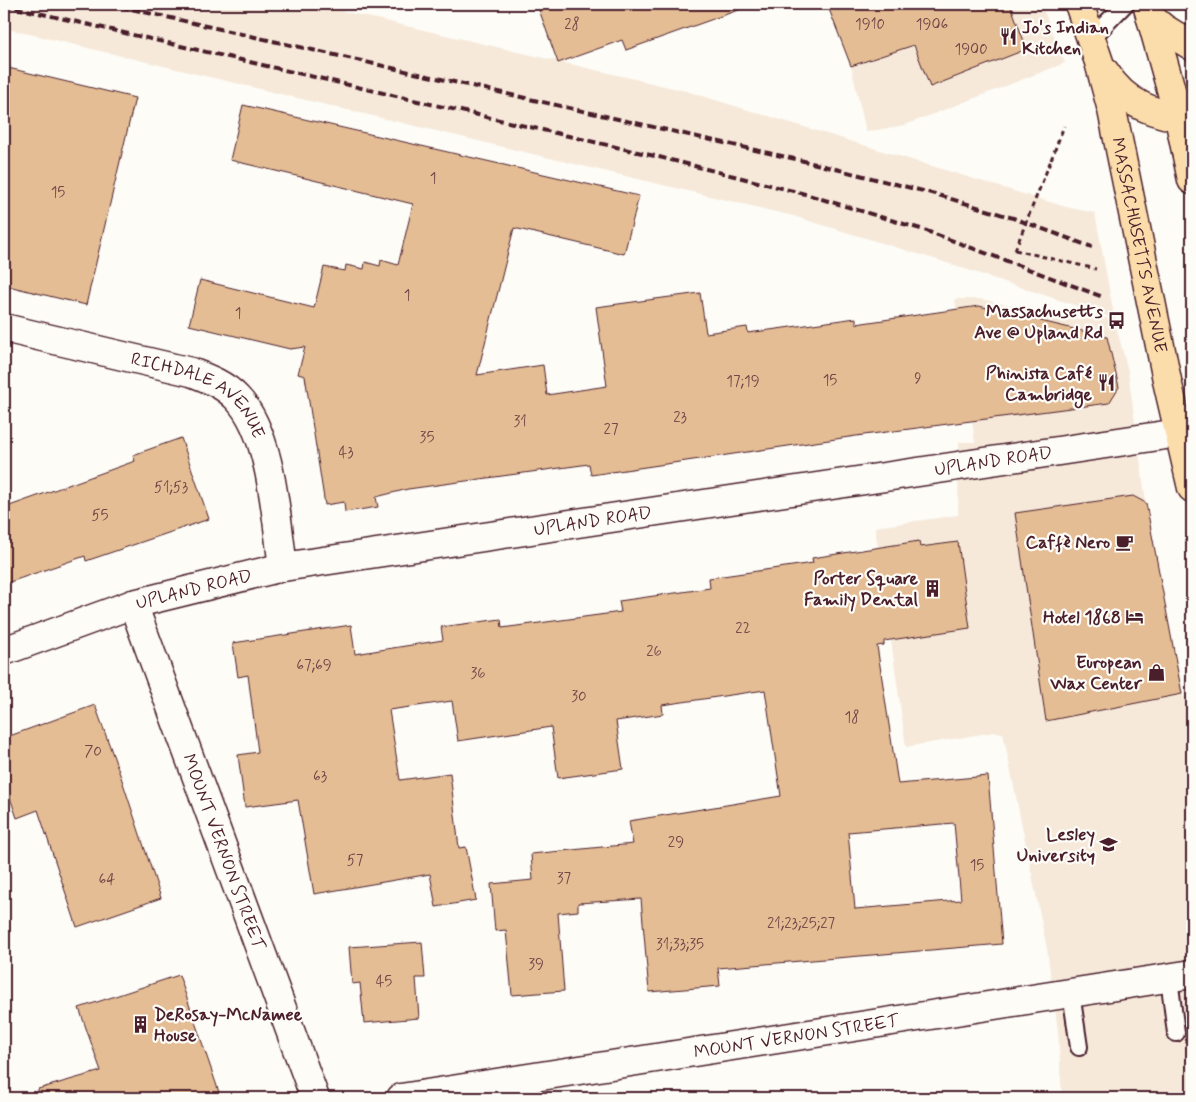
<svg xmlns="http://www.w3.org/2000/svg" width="1196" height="1102" font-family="Mynerve,sans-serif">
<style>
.built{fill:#f6e9da}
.building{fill:#e4bd95;stroke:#4a1f2b;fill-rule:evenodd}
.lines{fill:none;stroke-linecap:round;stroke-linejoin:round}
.lane-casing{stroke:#4a1f2b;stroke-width:20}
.street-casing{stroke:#4a1f2b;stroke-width:31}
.primary-casing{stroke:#4a1f2b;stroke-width:31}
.path{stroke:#4a1f2b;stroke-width:3;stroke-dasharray:5 4;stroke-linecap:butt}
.lane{stroke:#fdfcf7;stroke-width:16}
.street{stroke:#fdfcf7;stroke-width:28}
.primary{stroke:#fbddab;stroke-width:28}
.rail{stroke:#4a1f2b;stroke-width:4;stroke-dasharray:8 4;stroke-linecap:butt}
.path-bridge{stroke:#4a1f2b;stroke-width:3;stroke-dasharray:5 4;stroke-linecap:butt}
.labels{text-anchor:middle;stroke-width:4.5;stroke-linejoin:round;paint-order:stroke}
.number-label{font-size:15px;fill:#704646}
.poi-label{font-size:18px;font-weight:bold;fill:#4a1f2b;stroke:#fdfcf7;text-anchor:end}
.street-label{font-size:18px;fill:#4a1f2b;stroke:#fdfcf7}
</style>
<rect width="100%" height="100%" fill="#fdfcf7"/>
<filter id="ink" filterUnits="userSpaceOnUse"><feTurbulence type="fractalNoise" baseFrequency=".02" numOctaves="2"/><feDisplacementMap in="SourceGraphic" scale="10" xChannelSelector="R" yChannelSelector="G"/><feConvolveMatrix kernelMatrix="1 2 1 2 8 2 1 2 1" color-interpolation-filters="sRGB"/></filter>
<g filter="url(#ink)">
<!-- built -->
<g class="built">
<polygon points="4,4 312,4 686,91 1066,207 1095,213 1116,326 1128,371 1146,503 1192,739 1192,1098 1062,1098 1058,1031 1047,949 1003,733 994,732 906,747 875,527 958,515 959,442 975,442 955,299 980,299 1078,319 1113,318 941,261 793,216 4,28"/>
<polygon points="827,4 1041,4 1065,63 905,125 866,132 851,66"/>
</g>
<!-- building -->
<g class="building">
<polygon points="537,4 743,4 744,8 626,50 622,40 558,63"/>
<polygon points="827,4 1010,4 1027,49 930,87 914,45 851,66"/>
<polygon points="4,67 135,98 86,305 4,285"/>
<polygon points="243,105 639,196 624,254 514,228 477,375 543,365 547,395 607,386 596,307 700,293 706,333 747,327 748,333 856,318 856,324 979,306 1107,337 1119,387 1109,403 856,436 591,475 589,464 408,489 376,497 378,507 345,512 344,502 325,505 305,376 298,374 305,347 290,349 189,325 200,280 314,308 324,267 345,271 346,265 364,269 365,262 380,266 381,260 398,265 413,204 230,160"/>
<polygon points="181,438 209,519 86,561 85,556 4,584 4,508 135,461 133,455"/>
<polygon points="1133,496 1146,503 1182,694 1046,721 1015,513"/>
<path d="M 919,541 L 920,547 L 958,542 L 970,628 L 884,641 L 884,645 L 877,646 L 898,784 L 988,776 L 1002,944 L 718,968 L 720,986 L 649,992 L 641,899 L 578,903 L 578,911 L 558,913 L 564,991 L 512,995 L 506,930 L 495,931 L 491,884 L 533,880 L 531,854 L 633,844 L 629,821 L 781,796 L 765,690 L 662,705 L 663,714 L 616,721 L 623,769 L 558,778 L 551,727 L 458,741 L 452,701 L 389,710 L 400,780 L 450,773 L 459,848 L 466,847 L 476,900 L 436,907 L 430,874 L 314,894 L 298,800 L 245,807 L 238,755 L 258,752 L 248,675 L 238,677 L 233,643 L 351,625 L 355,654 L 443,640 L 441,627 L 501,619 L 502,628 L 621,612 L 619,601 L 710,588 L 709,578 L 813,563 L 812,558 ZM 954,823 L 961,900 L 855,909 L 848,832 Z"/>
<polygon points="95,705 122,780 161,898 77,927 38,810 17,818 4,780 4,738"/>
<polygon points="422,942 425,978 416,978 419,1018 364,1023 360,983 352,984 349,947"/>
<polygon points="179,975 221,1098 39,1098 38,1089 101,1071 79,1008"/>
</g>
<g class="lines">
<defs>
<g id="lane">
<polyline points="1091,39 1125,4"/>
<polyline points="1169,978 1176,1033"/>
<polyline points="1071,993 1079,1047"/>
</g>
<g id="street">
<path id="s1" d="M 4,328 L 191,372 C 207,378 225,385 237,398 C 272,434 276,518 283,567"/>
<path id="s2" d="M 133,604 L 315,1098"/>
<path id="s3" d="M 4,651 L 133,604 L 283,567 L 1192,431"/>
<path id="s4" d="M 401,1098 L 1192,974"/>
</g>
<g id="primary">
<path id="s5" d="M 1079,4 L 1099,62 L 1112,110 L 1168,385 L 1192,488"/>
<polyline points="1147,4 1179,118 1192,180"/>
<polyline points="1151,18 1163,28 1192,46"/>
<path d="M 1105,72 C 1125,105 1156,115 1192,119"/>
</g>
</defs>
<!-- lane casing -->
<use href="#lane" class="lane-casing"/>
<!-- street casing -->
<use href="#street" class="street-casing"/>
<!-- primary casing -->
<use href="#primary" class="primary-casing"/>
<!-- path -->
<g class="path">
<polyline points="1051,160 1064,126"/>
<polyline points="1015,250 1096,269"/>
</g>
<!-- lane -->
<use href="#lane" class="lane"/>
<!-- street -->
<use href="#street" class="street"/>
<!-- primary -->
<use href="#primary" class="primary"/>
<!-- rail -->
<g class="rail">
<polyline points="109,4 804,161 935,194 1013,218 1092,247"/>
<polyline points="4,5 659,157 805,194 924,230 1103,297"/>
</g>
<!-- path-bridge -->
<polyline class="path-bridge" points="1015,250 1051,160"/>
</g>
</g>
<!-- icons -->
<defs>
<symbol id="restaurant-bare" viewBox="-9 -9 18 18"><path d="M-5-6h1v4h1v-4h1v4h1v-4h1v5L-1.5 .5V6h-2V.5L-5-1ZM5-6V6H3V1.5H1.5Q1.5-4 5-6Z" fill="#4a1f2b" stroke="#fdfcf7" stroke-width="2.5" paint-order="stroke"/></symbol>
<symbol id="bus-bare" viewBox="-9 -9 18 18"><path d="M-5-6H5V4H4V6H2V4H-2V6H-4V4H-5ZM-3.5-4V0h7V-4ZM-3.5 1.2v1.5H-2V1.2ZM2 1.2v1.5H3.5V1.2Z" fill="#4a1f2b" stroke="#fdfcf7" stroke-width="2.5" paint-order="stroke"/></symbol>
<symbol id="cafe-bare" viewBox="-9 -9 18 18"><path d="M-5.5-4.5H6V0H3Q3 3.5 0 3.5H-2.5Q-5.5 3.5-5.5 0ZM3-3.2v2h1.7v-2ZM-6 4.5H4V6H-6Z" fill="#4a1f2b" stroke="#fdfcf7" stroke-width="2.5" paint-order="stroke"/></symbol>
<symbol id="building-bare" viewBox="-9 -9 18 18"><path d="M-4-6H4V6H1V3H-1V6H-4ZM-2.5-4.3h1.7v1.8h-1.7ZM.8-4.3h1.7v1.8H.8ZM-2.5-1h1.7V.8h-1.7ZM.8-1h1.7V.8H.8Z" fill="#4a1f2b" stroke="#fdfcf7" stroke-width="2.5" paint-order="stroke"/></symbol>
<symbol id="hotel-bare" viewBox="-9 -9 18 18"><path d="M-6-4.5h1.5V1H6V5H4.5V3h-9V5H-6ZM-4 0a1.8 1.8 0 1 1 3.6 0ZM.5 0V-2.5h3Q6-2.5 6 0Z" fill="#4a1f2b" stroke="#fdfcf7" stroke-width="2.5" paint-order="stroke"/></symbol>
<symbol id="shop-bare" viewBox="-9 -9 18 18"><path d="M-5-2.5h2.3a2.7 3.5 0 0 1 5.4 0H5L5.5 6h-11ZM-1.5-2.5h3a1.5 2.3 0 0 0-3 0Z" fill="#4a1f2b" stroke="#fdfcf7" stroke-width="2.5" paint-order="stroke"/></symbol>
<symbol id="university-bare" viewBox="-9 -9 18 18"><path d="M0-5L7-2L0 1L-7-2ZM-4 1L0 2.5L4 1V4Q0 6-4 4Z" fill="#4a1f2b" stroke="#fdfcf7" stroke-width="2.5" paint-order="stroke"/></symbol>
</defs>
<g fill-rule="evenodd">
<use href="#restaurant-bare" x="996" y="24" width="25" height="25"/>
<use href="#bus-bare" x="1104" y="308" width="25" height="25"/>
<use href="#restaurant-bare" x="1094" y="370" width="25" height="25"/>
<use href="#cafe-bare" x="1112" y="530" width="25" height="25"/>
<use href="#building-bare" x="920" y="576" width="25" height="25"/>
<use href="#hotel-bare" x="1122" y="604" width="25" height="25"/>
<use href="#shop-bare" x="1144" y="660" width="25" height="25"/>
<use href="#university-bare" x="1096" y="832" width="25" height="25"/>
<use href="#building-bare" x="128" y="1012" width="25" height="25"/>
</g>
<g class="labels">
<!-- number labels -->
<g class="number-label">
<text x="572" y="29">28</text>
<text x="870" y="29">1910</text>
<text x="932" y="29">1906</text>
<text x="971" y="54">1900</text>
<text x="433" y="183">1</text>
<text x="58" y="197">15</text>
<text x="407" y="300">1</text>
<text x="238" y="318">1</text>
<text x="918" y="383">9</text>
<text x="830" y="385">15</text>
<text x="743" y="386">17;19</text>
<text x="680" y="422">23</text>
<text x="520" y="426">31</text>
<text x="611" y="434">27</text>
<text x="427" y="442">35</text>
<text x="346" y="457">43</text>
<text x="171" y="492">51;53</text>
<text x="100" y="520">55</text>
<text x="743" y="633">22</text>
<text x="654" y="656">26</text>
<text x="314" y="670">67;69</text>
<text x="478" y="678">36</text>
<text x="579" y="701">30</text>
<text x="852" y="722">18</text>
<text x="93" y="756">70</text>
<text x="320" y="781">63</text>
<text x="676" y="847">29</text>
<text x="355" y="865">57</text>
<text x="977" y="870">15</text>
<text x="564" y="883">37</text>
<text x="107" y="884">64</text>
<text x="801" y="928">21;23;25;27</text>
<text x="680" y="949">31;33;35</text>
<text x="536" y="969">39</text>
<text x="384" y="986">45</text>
</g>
<!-- poi labels -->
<g class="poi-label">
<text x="1022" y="33" text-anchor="start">Jo's Indian<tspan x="1022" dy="21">Kitchen</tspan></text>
<text x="1103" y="317">Massachusetts<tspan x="1103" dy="21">Ave @ Upland Rd</tspan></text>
<text x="1092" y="379">Phinista Café<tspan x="1092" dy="21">Cambridge</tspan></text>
<text x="1110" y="548">Caffè Nero</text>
<text x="918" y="584">Porter Square<tspan x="918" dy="21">Family Dental</tspan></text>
<text x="1121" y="623">Hotel 1868</text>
<text x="1142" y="668">European<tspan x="1142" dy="21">Wax Center</tspan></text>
<text x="1095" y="840">Lesley<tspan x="1095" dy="21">University</tspan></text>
<text x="154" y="1020" text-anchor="start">DeRosay-McNamee<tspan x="154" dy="21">House</tspan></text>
</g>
<!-- street labels -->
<g class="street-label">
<text dy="6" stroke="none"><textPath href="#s5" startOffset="249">MASSACHUSETTS AVENUE</textPath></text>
<text dy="6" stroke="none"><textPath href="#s1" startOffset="211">RICHDALE AVENUE</textPath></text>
<text dy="6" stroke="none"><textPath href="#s3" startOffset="1010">UPLAND ROAD</textPath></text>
<text dy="6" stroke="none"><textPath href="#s3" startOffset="605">UPLAND ROAD</textPath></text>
<text dy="6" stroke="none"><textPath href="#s3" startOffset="200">UPLAND ROAD</textPath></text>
<text dy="6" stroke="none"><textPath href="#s2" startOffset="264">MOUNT VERNON STREET</textPath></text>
<text dy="6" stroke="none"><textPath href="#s4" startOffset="400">MOUNT VERNON STREET</textPath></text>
</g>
</g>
<!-- margin -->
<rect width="1196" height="1102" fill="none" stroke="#fdfcf7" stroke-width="20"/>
<rect x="10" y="10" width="1176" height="1082" fill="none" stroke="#4a1f2b" stroke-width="2" filter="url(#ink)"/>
</svg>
